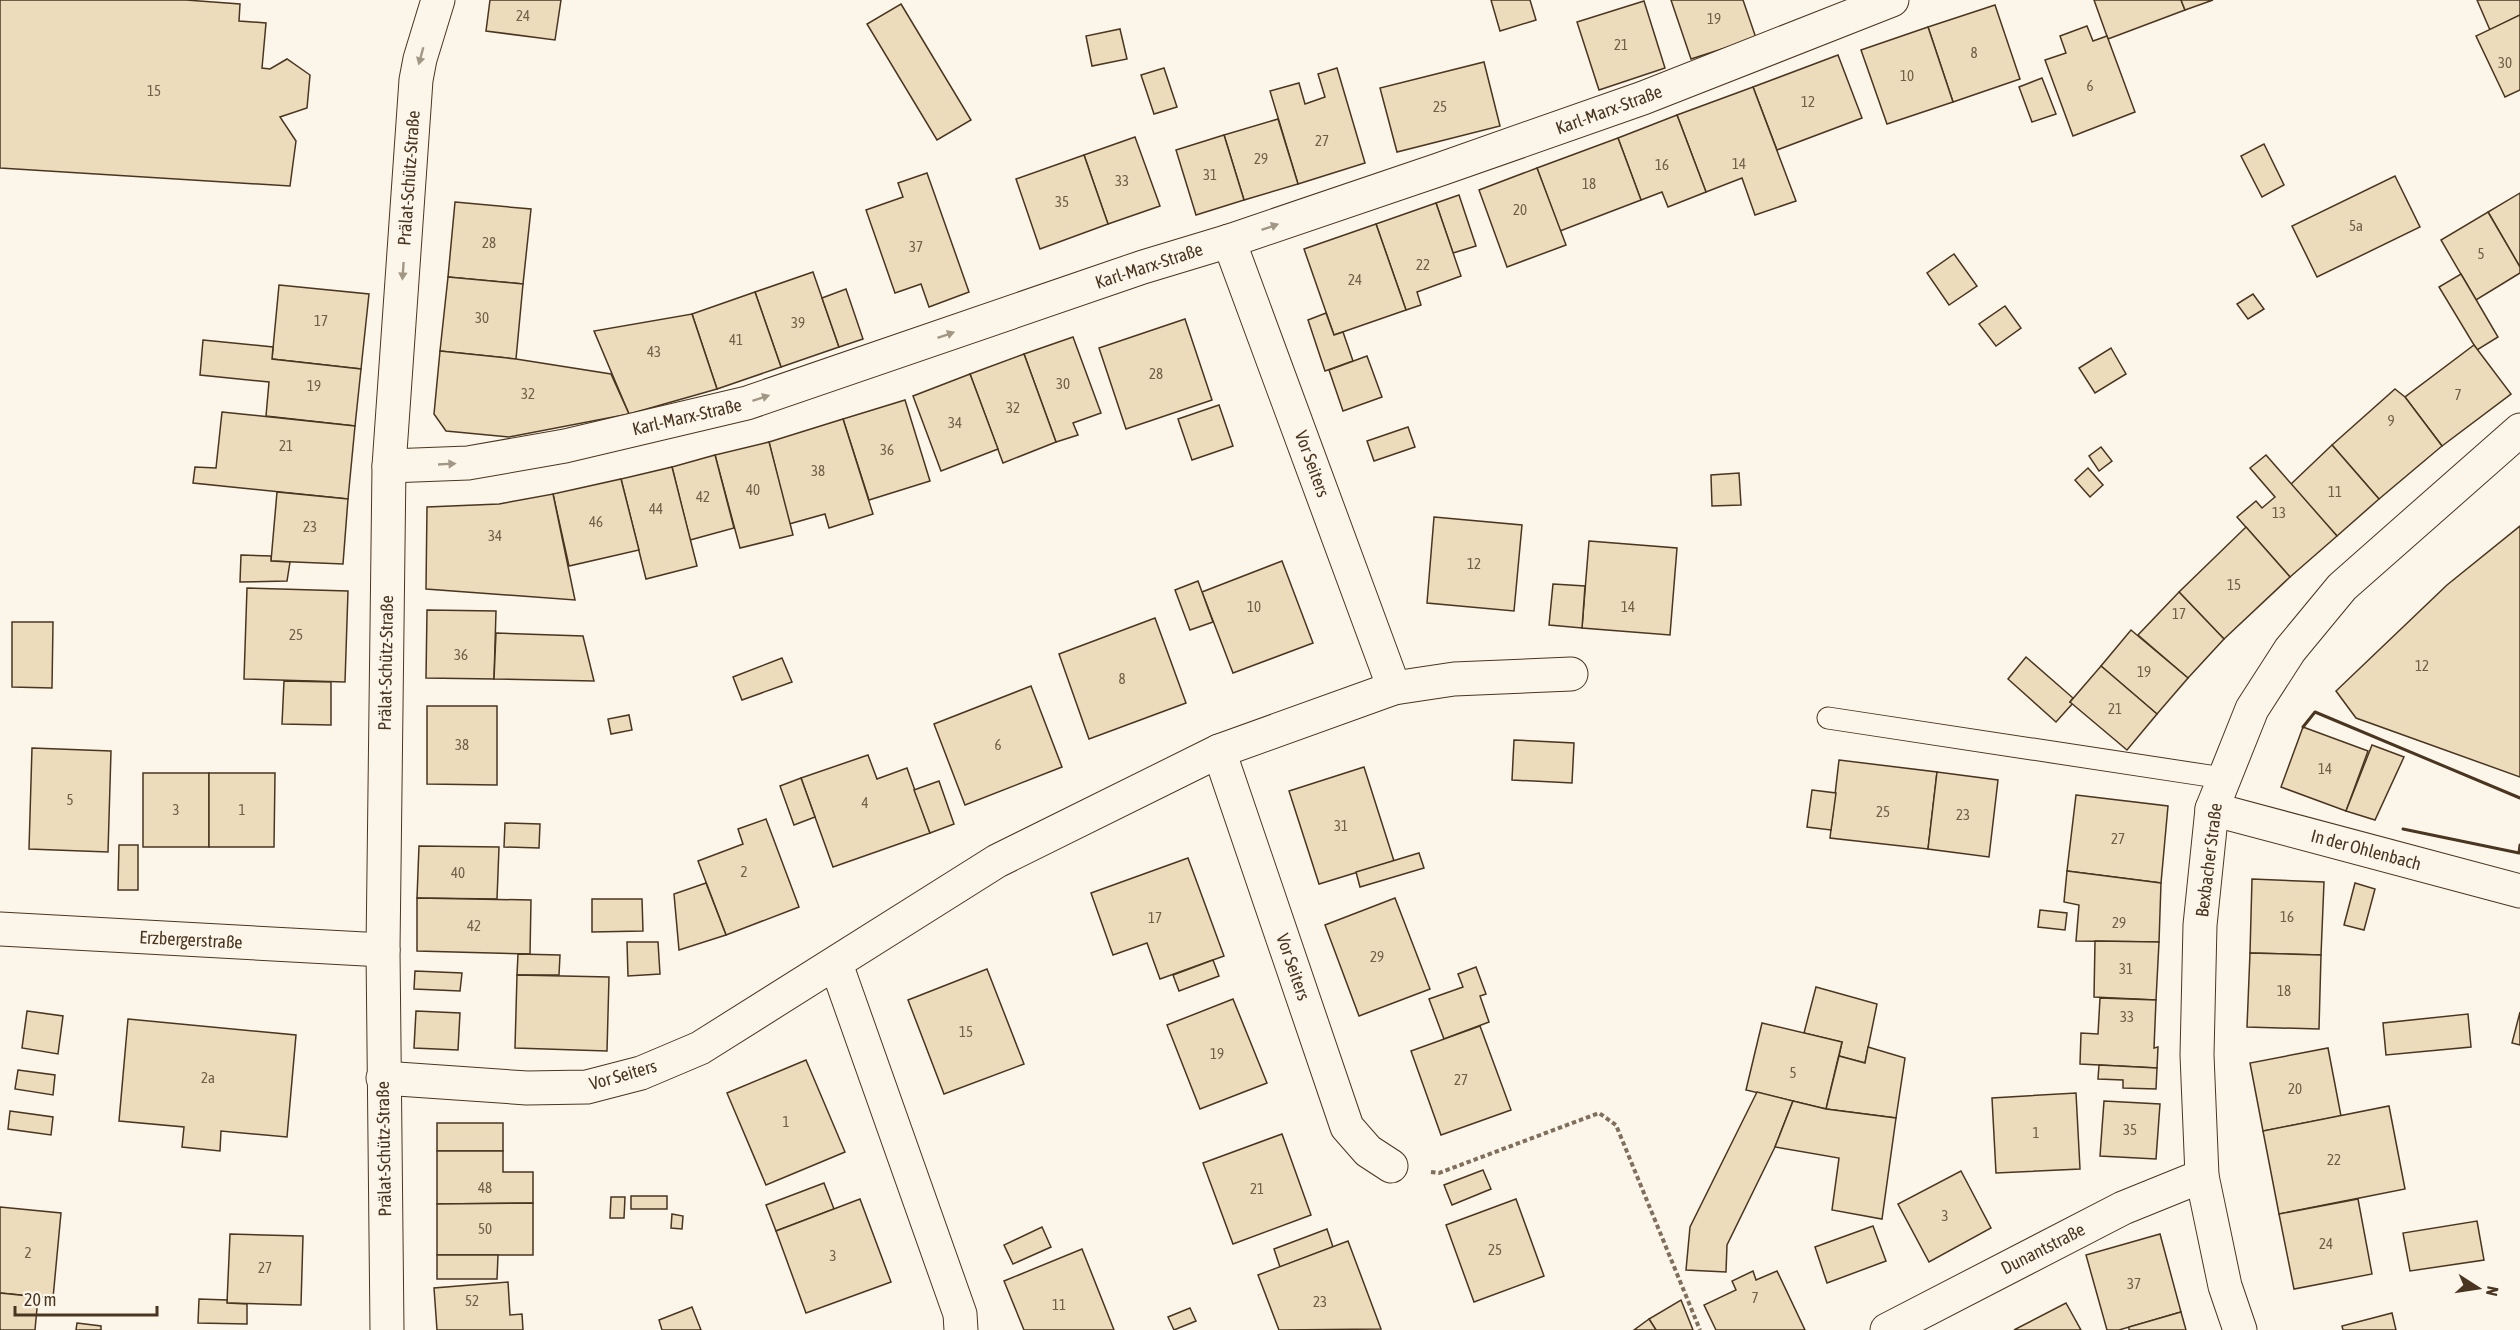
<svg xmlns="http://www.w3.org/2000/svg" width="2520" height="1330" font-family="'Asap Condensed',sans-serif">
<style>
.building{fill:#ecdcbc;stroke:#4a3520;stroke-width:1.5}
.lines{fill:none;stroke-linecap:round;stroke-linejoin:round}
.lane-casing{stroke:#4a3520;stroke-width:23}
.street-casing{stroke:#4a3520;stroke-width:35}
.secondary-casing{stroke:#4a3520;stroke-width:35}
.path{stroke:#7f6f5c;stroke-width:4;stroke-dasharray:4.5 3;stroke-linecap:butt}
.lane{stroke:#fbf6e9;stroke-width:21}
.street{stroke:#fbf6e9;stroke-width:33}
.secondary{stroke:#fbf6e9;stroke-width:33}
.wall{stroke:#4a3520;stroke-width:3}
.oneway{fill:#a29684}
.labels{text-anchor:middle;stroke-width:4.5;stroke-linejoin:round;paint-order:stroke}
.number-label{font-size:15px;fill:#725f47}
.street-label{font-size:18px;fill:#4a3520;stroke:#fbf6e9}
</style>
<rect width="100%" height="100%" fill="#fbf6e9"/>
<!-- building -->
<g class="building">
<polygon points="0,0 186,0 240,4 239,21 266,23 262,68 270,69 287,59 310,75 307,108 280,117 296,141 290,186 0,168"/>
<polygon points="490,0 561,0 555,40 486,31"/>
<polygon points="1491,0 1530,0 1536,20 1500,31"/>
<polygon points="1671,0 1743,0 1756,38 1691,59"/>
<polygon points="2094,0 2181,0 2185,10 2108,39"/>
<polygon points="2181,0 2213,0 2185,10"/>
<polygon points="2477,0 2520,0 2520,15 2490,30"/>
<polygon points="1644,1 1665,68 1599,90 1577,22"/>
<polygon points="901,4 971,120 937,140 867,24"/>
<polygon points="1995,5 2020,79 1953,102 1928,27"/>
<polygon points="2520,15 2520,90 2505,97 2476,36"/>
<polygon points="2087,26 2093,41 2107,36 2135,112 2073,136 2045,60 2066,53 2060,36"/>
<polygon points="1928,27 1953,102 1887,124 1861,50"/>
<polygon points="1120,29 1127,59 1092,66 1086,36"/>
<polygon points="1838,55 1862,118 1777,150 1753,87"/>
<polygon points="1484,62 1500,126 1397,152 1380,88"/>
<polygon points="1164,68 1177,107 1154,114 1141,75"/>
<polygon points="1337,68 1365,163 1298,184 1270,91 1299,83 1305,104 1325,97 1318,74"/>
<polygon points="2042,78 2056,114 2032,122 2019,87"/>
<polygon points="1753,87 1796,201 1755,215 1742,178 1706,192 1677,115"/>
<polygon points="1677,115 1706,192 1668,207 1662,192 1641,200 1618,138"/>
<polygon points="1278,119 1298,184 1244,200 1224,135"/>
<polygon points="1224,135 1244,200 1196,215 1176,150"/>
<polygon points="1135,137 1160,206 1108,224 1084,155"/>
<polygon points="1618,138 1641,200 1560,231 1537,168"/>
<polygon points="2264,144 2284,185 2262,197 2241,156"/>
<polygon points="1084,155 1108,224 1040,249 1016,179"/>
<polygon points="1537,168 1566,245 1507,267 1479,190"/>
<polygon points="927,173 969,292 929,307 921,284 895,293 866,210 903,197 898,183"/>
<polygon points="2395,176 2420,227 2317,277 2292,226"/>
<polygon points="2520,193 2520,267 2488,212"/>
<polygon points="1459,195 1476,246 1453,253 1436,203"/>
<polygon points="455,202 531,209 523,284 448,277"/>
<polygon points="1436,203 1461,276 1417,292 1421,305 1406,310 1376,224"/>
<polygon points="2488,212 2520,267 2520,273 2476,300 2441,240"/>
<polygon points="1376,224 1406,310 1334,335 1304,249"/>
<polygon points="1954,254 1977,286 1949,305 1927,273"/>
<polygon points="813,272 839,347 781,367 755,292"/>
<polygon points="2461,274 2498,337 2477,350 2439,287"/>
<polygon points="448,277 523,284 516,359 440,351"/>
<polygon points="279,285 369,294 361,369 272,359"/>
<polygon points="846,289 863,339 839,347 822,298"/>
<polygon points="755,292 781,367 717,389 692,314"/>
<polygon points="2253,294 2264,309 2248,319 2237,304"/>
<polygon points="2005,306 2021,328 1996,346 1979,324"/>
<polygon points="1326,313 1334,335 1343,332 1353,361 1325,371 1308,320"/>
<polygon points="692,314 717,389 629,414 594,331"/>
<polygon points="1185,319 1212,400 1126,429 1099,348"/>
<polygon points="1073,337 1101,413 1073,423 1078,435 1056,442 1024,354"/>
<polygon points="203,340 273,347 272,359 361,369 355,426 266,416 269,382 200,375"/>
<polygon points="2474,345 2511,394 2442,446 2405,397"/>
<polygon points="2111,348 2126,374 2095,393 2079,368"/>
<polygon points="440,351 516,359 611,374 629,414 509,437 446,431 434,414"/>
<polygon points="1024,354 1056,442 1003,463 970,374"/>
<polygon points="1367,356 1382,397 1343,411 1329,370"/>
<polygon points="970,374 998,449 941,471 913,396"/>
<polygon points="2395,389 2405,397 2442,446 2379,499 2332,445"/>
<polygon points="905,400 930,481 869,500 843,419"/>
<polygon points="1219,405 1233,446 1192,460 1178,419"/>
<polygon points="222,412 355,426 348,499 193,483 195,467 216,468"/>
<polygon points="843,419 873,514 829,528 825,514 789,524 769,442"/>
<polygon points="1408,427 1415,447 1374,461 1367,441"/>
<polygon points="769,442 793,535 740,548 715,455"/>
<polygon points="2332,445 2379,499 2337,536 2290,485"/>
<polygon points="2101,447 2112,461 2099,471 2089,456"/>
<polygon points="715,455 734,528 690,540 672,467"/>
<polygon points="2266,455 2337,536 2290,577 2237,517 2256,501 2262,508 2275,497 2250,468"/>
<polygon points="672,467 697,566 646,579 621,479"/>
<polygon points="2088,468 2103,485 2090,497 2075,480"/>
<polygon points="1739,473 1741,505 1712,506 1711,475"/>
<polygon points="621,479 639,550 569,566 553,494"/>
<polygon points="277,492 348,499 343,564 271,561"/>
<polygon points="553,494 575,600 426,589 427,507 499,504"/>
<polygon points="1434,517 1522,525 1514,611 1427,603"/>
<polygon points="2520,526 2520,777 2356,718 2336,691 2447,585"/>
<polygon points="2246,527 2290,577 2224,639 2179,592"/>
<polygon points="1589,541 1677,548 1670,635 1582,628"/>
<polygon points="241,555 271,556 271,561 290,562 287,581 240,582"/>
<polygon points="1282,561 1313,643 1233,673 1202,592"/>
<polygon points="1198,581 1213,622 1190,630 1175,590"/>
<polygon points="1553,584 1585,586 1582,628 1549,625"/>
<polygon points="247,588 348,591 345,682 244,679"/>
<polygon points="2179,592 2224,639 2188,678 2138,635"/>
<polygon points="427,610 496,611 494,679 426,678"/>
<polygon points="1155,618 1186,703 1089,739 1059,654"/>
<polygon points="12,622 53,622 52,688 12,687"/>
<polygon points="2131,630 2188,678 2157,714 2101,666"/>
<polygon points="496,633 583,636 594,681 494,679"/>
<polygon points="2026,657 2073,698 2070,702 2073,703 2056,722 2008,679"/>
<polygon points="782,658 792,682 742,700 733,677"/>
<polygon points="2101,666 2157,714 2127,750 2070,702"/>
<polygon points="284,681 331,682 331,725 282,724"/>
<polygon points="1031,686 1062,767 965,805 934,724"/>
<polygon points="427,706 497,706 497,785 427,784"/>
<polygon points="629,715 632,730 611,734 608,719"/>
<polygon points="2303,727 2368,751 2346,811 2281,787"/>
<polygon points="1514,740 1574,743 1572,783 1512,780"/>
<polygon points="2372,745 2404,757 2375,820 2346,811"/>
<polygon points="32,748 111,751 108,852 29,849"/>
<polygon points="868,755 877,779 907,768 930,833 833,867 801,778"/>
<polygon points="1839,760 1937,772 1928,849 1830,838"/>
<polygon points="1364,767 1394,861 1319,884 1289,791"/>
<polygon points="1937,772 1998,780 1989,857 1928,849"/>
<rect x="143" y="773" width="66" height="74"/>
<polygon points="209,773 275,773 274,847 209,847"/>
<polygon points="801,778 815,817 794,825 780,786"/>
<polygon points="939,781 954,824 930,833 914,790"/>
<polygon points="1812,790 1836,793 1831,830 1807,827"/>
<polygon points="2076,795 2168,806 2161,883 2067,871"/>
<polygon points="766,819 799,907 726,935 698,861 743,844 738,829"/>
<polygon points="505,823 540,824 539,848 504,847"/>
<polygon points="119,845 138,845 138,890 118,890"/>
<polygon points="419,846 499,847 497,899 417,898"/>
<polygon points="1419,853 1424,868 1360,887 1356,872"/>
<polygon points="1188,858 1224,956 1160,979 1147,943 1113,955 1091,893"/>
<polygon points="2067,871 2161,883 2159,942 2076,941 2079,905 2064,902"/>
<polygon points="2252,879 2324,882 2321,955 2250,953"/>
<polygon points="706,883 726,935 679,950 674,894"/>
<polygon points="2355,883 2375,889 2364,930 2344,925"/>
<polygon points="417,898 531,900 530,954 417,951"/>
<polygon points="1395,898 1430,989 1359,1016 1325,925"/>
<polygon points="592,899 642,899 643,931 592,932"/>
<polygon points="2040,910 2067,913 2065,930 2038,927"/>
<polygon points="2095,941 2159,942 2156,1000 2094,997"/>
<polygon points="627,942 658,942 660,974 628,976"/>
<polygon points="2250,953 2321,955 2319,1029 2247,1027"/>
<polygon points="518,954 560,955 559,975 517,975"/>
<polygon points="1213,960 1219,976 1179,991 1173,975"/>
<polygon points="1476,967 1486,994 1480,996 1489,1022 1444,1039 1429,999 1463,987 1458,974"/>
<polygon points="987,969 1024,1064 944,1094 908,1000"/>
<polygon points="415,971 462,973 460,991 414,989"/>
<polygon points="517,975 609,977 607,1051 515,1048"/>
<polygon points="1816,987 1877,1004 1865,1063 1839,1056 1842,1042 1804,1033"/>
<polygon points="2100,998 2156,1000 2154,1048 2158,1047 2157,1068 2080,1064 2081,1033 2098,1034"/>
<polygon points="1233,999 1267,1083 1200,1109 1167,1025"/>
<polygon points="27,1011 63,1016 58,1054 22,1048"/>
<polygon points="416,1011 460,1013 458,1050 414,1048"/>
<polygon points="2520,1012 2520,1045 2512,1043"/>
<polygon points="2468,1014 2471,1047 2386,1055 2383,1023"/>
<polygon points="128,1019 296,1035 287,1137 221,1131 220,1151 182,1147 184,1127 119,1121"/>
<polygon points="1762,1023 1842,1042 1826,1109 1746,1090"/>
<polygon points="1480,1026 1511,1110 1441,1135 1411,1051"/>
<polygon points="1868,1047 1905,1058 1896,1118 1826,1109 1839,1056 1865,1063"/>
<polygon points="2328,1048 2341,1116 2263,1131 2250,1063"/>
<polygon points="806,1060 845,1152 766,1185 727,1093"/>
<polygon points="2099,1065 2157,1068 2156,1089 2123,1088 2123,1080 2098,1079"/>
<polygon points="18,1070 55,1075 53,1095 15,1089"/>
<polygon points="1757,1092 1793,1101 1775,1147 1727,1245 1726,1272 1686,1270 1690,1227"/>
<polygon points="2076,1093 2080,1169 1996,1173 1992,1098"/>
<polygon points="1793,1101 1826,1109 1896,1118 1882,1219 1832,1210 1839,1158 1775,1147"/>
<polygon points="2104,1101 2160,1104 2156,1159 2100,1156"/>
<polygon points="2389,1106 2405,1189 2279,1214 2263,1131"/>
<polygon points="10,1111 53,1117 51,1135 8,1129"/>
<rect x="437" y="1123" width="66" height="28"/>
<polygon points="1282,1134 1311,1215 1233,1244 1203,1163"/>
<polygon points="437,1151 503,1151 503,1172 533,1172 533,1203 437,1204"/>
<polygon points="1483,1170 1491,1189 1452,1205 1444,1185"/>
<polygon points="1961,1171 1991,1228 1929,1262 1898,1204"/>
<polygon points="824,1183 834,1209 776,1231 766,1205"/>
<rect x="631" y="1196" width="36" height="13"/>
<polygon points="611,1197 625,1197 624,1218 610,1218"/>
<polygon points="860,1199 891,1282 806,1313 776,1231"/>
<polygon points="1516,1199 1544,1276 1474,1302 1446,1225"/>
<polygon points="2358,1199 2372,1274 2294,1289 2279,1214"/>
<polygon points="533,1203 533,1255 437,1255 437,1204"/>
<polygon points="0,1207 61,1213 53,1298 0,1293"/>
<polygon points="672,1214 683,1216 682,1229 671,1228"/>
<polygon points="2477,1221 2484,1260 2410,1271 2403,1233"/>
<polygon points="1873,1226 1886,1261 1827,1283 1815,1247"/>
<polygon points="1042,1227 1051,1247 1013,1264 1004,1245"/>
<polygon points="1327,1229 1333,1247 1280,1267 1274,1249"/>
<polygon points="230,1234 303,1236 301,1305 227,1303"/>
<polygon points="2160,1234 2181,1312 2119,1330 2107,1330 2086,1255"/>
<polygon points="1348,1241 1381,1329 1279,1330 1258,1275"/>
<polygon points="1082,1249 1114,1330 1024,1330 1004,1281"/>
<polygon points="437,1255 498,1255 497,1279 437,1279"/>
<polygon points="1753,1271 1756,1280 1777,1271 1805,1330 1716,1330 1704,1305 1736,1290 1732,1281"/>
<polygon points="508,1282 510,1315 522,1314 523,1330 437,1330 434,1288"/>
<polygon points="0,1293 38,1297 35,1330 0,1330"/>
<polygon points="199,1299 227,1300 227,1303 247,1304 247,1324 198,1323"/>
<polygon points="1681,1300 1693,1330 1656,1330 1649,1319"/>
<polygon points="2066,1303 2081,1330 2014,1330"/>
<polygon points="692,1307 701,1330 662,1330 659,1320"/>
<polygon points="1190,1308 1196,1321 1174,1330 1168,1317"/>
<polygon points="2181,1312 2186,1330 2129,1330 2129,1327"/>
<polygon points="2392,1313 2396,1330 2343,1330 2342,1326"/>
<polygon points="1649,1319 1656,1330 1634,1330"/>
<polygon points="77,1323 101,1326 101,1330 76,1330"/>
</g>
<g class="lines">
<defs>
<polyline id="lane" points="1828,718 2223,778"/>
<g id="street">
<polyline points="1229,241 1394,688"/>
<polyline points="389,466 468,463 565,446 747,403 1143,267 1229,241 1438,170 1643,98 1892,0"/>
<polyline points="1219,751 1347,1127 1368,1151 1391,1166"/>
<polyline points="2212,809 2520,891"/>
<polyline points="0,929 383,950"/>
<polyline points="836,964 960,1314 961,1330"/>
<polyline points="383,1078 527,1088 587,1087 641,1073 700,1048 997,861 1219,751 1394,688 1454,679 1571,674"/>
<polyline points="387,1330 383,950 389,466 416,80 420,59 438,0"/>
<polyline points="1887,1330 2123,1208 2202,1176"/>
</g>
<polyline id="secondary" points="2240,1330 2225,1286 2202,1176 2197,1055 2200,925 2212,809 2252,709 2290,650 2342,587 2520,430"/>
</defs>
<!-- lane casing -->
<use href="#lane" class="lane-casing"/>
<!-- street casing -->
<use href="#street" class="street-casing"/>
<!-- secondary casing -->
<use href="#secondary" class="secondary-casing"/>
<!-- path -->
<polyline class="path" points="1431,1172 1439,1173 1599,1113 1616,1125 1700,1330"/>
<!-- lane -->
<use href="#lane" class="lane"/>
<!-- street -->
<use href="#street" class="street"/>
<!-- secondary -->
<use href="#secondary" class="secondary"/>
<!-- wall -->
<g class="wall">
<polyline points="2303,727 2315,712 2520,798"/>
<polyline points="2403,829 2519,853 2520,845"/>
</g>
</g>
<!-- one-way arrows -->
<defs><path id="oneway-solid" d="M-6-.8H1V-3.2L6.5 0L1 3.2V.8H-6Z" transform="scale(1.5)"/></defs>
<g class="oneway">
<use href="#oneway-solid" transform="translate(421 56) rotate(105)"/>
<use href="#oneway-solid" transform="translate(1270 227) rotate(-19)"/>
<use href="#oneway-solid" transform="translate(403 271) rotate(94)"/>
<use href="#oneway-solid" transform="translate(946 335) rotate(-19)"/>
<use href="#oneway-solid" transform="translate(761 398) rotate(-18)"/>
<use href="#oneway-solid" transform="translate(447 464) rotate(-3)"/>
</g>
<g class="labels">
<!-- number labels -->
<g class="number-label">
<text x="523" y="21">24</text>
<text x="1714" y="24">19</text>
<text x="1621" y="50">21</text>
<text x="1974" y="58">8</text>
<text x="2505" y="68">30</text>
<text x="1907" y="81">10</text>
<text x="2090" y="91">6</text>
<text x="154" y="96">15</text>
<text x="1808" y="107">12</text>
<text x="1440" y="112">25</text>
<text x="1322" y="146">27</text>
<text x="1261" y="164">29</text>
<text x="1739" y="169">14</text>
<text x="1662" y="170">16</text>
<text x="1210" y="180">31</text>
<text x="1122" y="186">33</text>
<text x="1589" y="189">18</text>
<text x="1062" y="207">35</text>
<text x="1520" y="215">20</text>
<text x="2356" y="231">5a</text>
<text x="489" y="248">28</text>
<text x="916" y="252">37</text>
<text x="2481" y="259">5</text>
<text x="1423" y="270">22</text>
<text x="1355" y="285">24</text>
<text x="482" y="323">30</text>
<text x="321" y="326">17</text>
<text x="798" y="328">39</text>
<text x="736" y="345">41</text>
<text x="654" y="357">43</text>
<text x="1156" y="379">28</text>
<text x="1063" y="389">30</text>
<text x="314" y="391">19</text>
<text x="528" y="399">32</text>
<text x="2458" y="400">7</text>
<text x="1013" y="413">32</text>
<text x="2391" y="426">9</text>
<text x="955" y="428">34</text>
<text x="286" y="451">21</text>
<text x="887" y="455">36</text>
<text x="818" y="476">38</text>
<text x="753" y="495">40</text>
<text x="2335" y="497">11</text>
<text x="703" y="502">42</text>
<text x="656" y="514">44</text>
<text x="2279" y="518">13</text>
<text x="596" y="527">46</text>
<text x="310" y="532">23</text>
<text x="495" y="541">34</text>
<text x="1474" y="569">12</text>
<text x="2234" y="590">15</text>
<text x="1254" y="612">10</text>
<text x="1628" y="612">14</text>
<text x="2179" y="619">17</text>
<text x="296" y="640">25</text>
<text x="461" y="660">36</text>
<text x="2422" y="671">12</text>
<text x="2144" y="677">19</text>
<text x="1122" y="684">8</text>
<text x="2115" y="714">21</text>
<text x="462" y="750">38</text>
<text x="998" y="750">6</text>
<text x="2325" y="774">14</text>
<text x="70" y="805">5</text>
<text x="865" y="808">4</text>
<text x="176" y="815">3</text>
<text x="242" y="815">1</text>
<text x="1883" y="817">25</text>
<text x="1963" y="820">23</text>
<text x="1341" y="831">31</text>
<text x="2118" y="844">27</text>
<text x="744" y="877">2</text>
<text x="458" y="878">40</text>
<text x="2287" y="922">16</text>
<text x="1155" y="923">17</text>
<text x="2119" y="928">29</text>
<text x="474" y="931">42</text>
<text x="1377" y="962">29</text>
<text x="2126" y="974">31</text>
<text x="2284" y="996">18</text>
<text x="2127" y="1022">33</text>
<text x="966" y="1037">15</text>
<text x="1217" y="1059">19</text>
<text x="1793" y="1078">5</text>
<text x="208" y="1083">2a</text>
<text x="1461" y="1085">27</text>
<text x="2295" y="1094">20</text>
<text x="786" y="1127">1</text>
<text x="2130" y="1135">35</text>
<text x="2036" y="1138">1</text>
<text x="2334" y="1165">22</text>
<text x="485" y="1193">48</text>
<text x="1257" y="1194">21</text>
<text x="1945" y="1221">3</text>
<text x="485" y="1234">50</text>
<text x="2326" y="1249">24</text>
<text x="1495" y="1255">25</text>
<text x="28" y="1258">2</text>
<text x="833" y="1261">3</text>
<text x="265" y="1273">27</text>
<text x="2134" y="1289">37</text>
<text x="1755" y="1303">7</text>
<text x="472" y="1306">52</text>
<text x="1320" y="1307">23</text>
<text x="1059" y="1310">11</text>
</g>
<!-- street labels -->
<g class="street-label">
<text transform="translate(1609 110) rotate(-20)" y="6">Karl-Marx-Straße</text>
<text transform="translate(409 178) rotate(-86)" y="6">Prälat-Schütz-Straße</text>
<text transform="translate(1149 266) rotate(-18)" y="6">Karl-Marx-Straße</text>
<text transform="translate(687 417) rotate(-13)" y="6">Karl-Marx-Straße</text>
<text transform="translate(1312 464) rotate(70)" y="6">Vor Seiters</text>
<text transform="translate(386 663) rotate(-89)" y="6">Prälat-Schütz-Straße</text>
<text transform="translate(2366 850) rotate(15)" y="6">In der Ohlenbach</text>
<text transform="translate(2209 860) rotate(-83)" y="6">Bexbacher Straße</text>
<text transform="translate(191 940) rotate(3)" y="6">Erzbergerstraße</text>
<text transform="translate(1293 967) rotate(71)" y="6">Vor Seiters</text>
<text transform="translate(623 1075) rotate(-16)" y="6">Vor Seiters</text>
<text transform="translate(384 1149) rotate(-91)" y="6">Prälat-Schütz-Straße</text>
<text transform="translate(2043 1249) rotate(-27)" y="6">Dunantstraße</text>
</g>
</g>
<!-- north arrow -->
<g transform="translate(2478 1288) rotate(102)" stroke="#fbf6e9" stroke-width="4.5" paint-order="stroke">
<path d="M0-4.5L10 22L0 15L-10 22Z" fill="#4a3520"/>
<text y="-9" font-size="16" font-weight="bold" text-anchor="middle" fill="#4a3520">N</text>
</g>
<!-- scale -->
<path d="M15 1306v9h142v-9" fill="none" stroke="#4a3520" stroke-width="3"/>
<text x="24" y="1306" font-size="18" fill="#4a3520" stroke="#fbf6e9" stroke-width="4.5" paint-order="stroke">20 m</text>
</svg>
